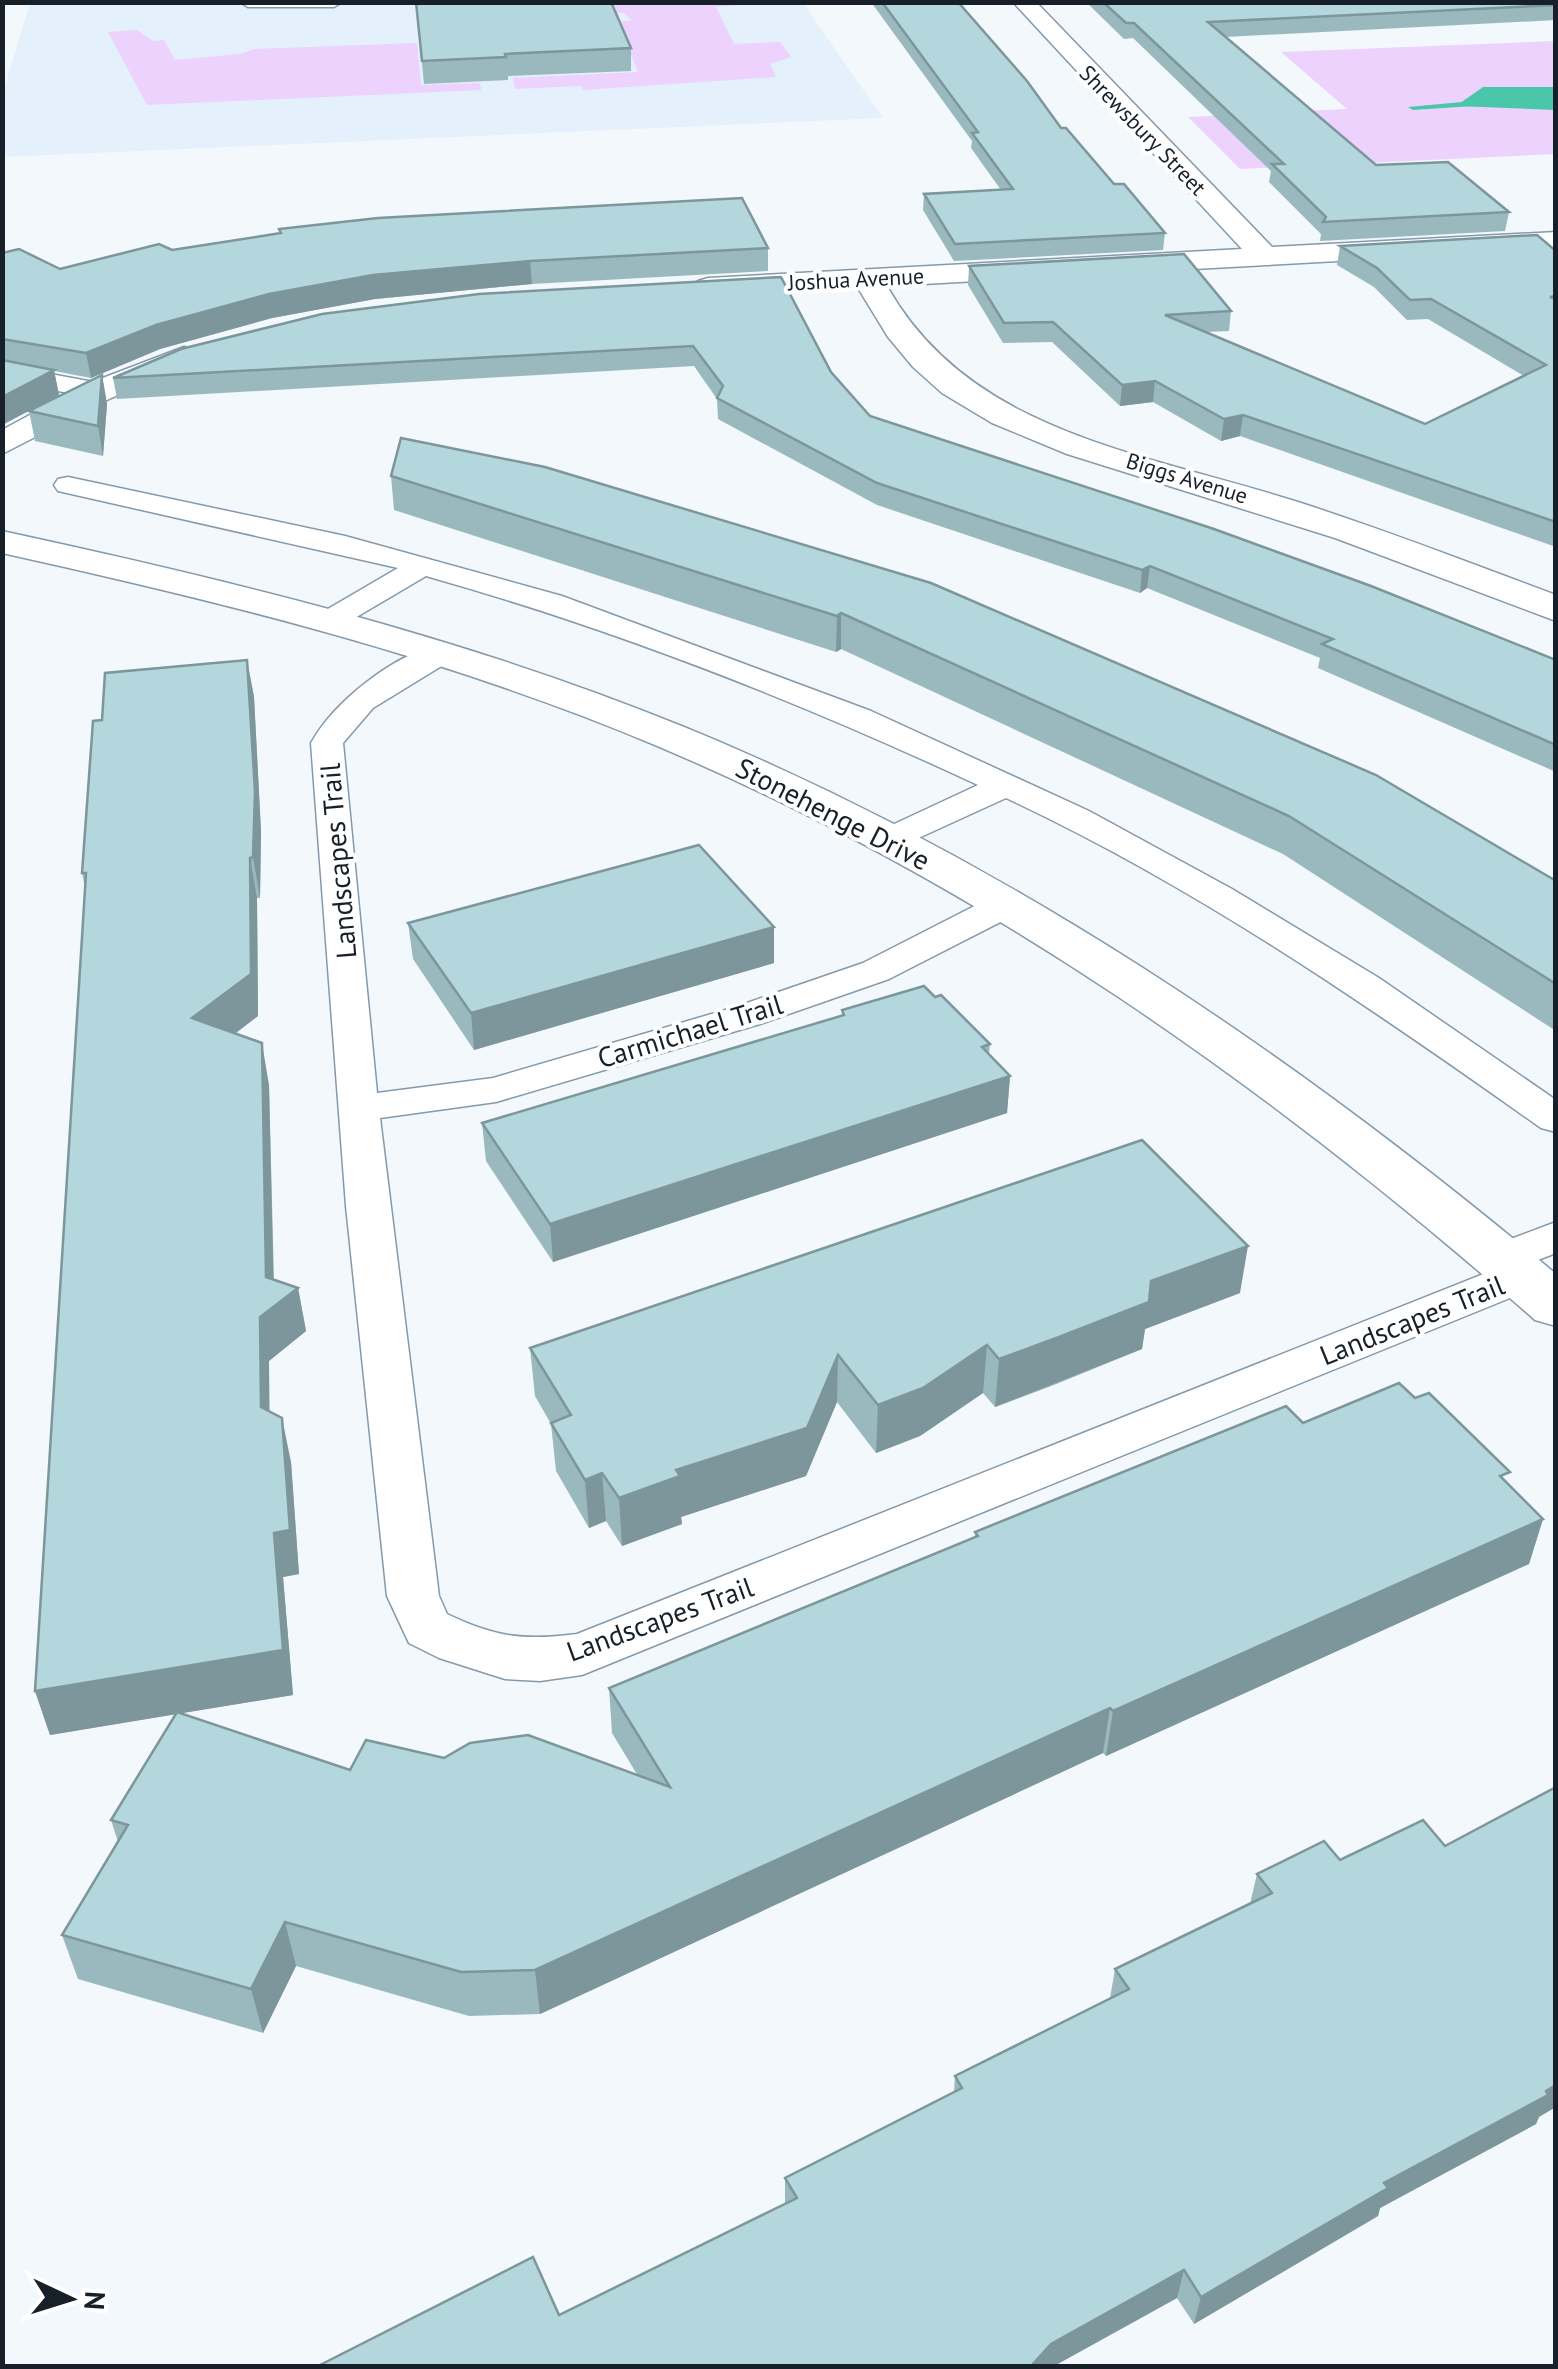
<svg xmlns="http://www.w3.org/2000/svg" width="1558" height="2369" font-family="'PT Sans',sans-serif">
<style>
.built{fill:#e4f0fb}
.green{fill:#ecd2fd}
.water{fill:#4ac7a8}
.lines{fill:none;stroke-linecap:round;stroke-linejoin:round}
.stream{fill:#4ac7a8;fill-rule:evenodd}
.lane-casing{stroke:#839aad;stroke-width:3}
.street-casing{stroke:#839aad;stroke-width:3}
.secondary-casing{stroke:#839aad;stroke-width:3}
.lane{fill:#fff;fill-rule:evenodd}
.street{fill:#fff;fill-rule:evenodd}
.secondary{fill:#fff;fill-rule:evenodd}
.wall{fill:#9ab9be}
.shaded-wall{fill:#7d969b}
.building{fill:#b3d7dd;stroke:#7d969b;stroke-width:2.5}
.labels{text-anchor:middle;stroke-width:8;stroke-linejoin:round;paint-order:stroke}
.far-street-label{font-size:22px;fill:#172028;stroke:#fff}
.street-label{font-size:28px;fill:#172028;stroke:#fff}
</style>
<rect width="100%" height="100%" fill="#f3f8fc"/>
<!-- built -->
<polygon class="built" points="802,2 883,118 3,157 2,96 30,3"/>
<!-- green -->
<g class="green">
<polygon points="608,3 756,3 716,7 734,44 780,42 791,57 770,64 776,77 583,90 581,86 515,89 513,78 638,72 618,22 632,20 623,13 612,13"/>
<polygon points="137,30 153,41 164,40 175,60 240,54 254,49 417,43 421,85 480,83 481,90 147,105 108,32"/>
<polygon points="1555,41 1555,154 1240,169 1188,117 1347,109 1281,52"/>
</g>
<!-- water -->
<polygon class="water" points="1483,87 1555,87 1555,110 1456,106"/>
<g class="lines">
<!-- stream -->
<polygon class="stream" points="1484,100 1488,105 1413,110 1408,107"/>
<defs>
<g id="lane">
<polygon points="240,2 342,2 334,7 248,7"/>
<polygon points="2,365 99,383 112,391 99,399 2,380"/>
<path d="M 68,477 L 345,536 L 562,596 L 871,711 L 1089,811 L 1232,889 L 1379,978 L 1556,1100 L 1556,1132 L 1541,1128 C 1370,1007 1197,887 1006,798 L 901,846 L 889,849 L 877,846 L 872,839 L 877,832 L 978,785 C 800,702 615,629 426,576 L 343,625 L 321,625 L 317,619 L 321,613 L 398,568 L 58,491 L 54,485 L 58,479 Z"/>
<path d="M 442,643 L 453,645 L 457,652 L 453,659 L 373,708 L 343,743 L 377,1093 L 493,1078 L 732,1008 L 863,963 L 992,897 L 1005,894 L 1018,897 L 1023,905 L 1018,913 L 889,979 L 760,1024 L 496,1102 L 380,1118 L 439,1596 L 447,1614 C 495,1637 524,1641 577,1634 L 1491,1271 L 1484,1269 L 1478,1259 L 1484,1249 L 1556,1222 L 1556,1253 L 1530,1263 L 1537,1265 L 1543,1276 L 1537,1287 L 582,1675 L 540,1681 L 505,1679 L 439,1658 L 409,1643 L 387,1596 L 346,1206 L 311,743 C 335,700 394,655 442,643 Z"/>
</g>
<g id="street">
<path d="M 1013,2 L 1036,2 L 1272,247 L 1556,232 L 1556,249 L 887,286 C 970,435 1149,454 1298,502 C 1385,530 1470,563 1556,595 L 1556,621 L 1335,538 L 1067,454 L 992,423 L 942,393 L 913,367 L 888,337 L 858,288 L 698,293 L 693,287 L 698,281 L 708,278 L 1242,249 Z"/>
<polygon points="184,347 195,349 200,356 195,363 111,398 2,454 2,430 87,384"/>
</g>
<path id="secondary" d="M 2,531 C 233,581 464,637 684,727 C 1004,858 1292,1053 1556,1274 L 1556,1326 L 1535,1320 C 1270,1087 982,883 655,745 C 446,657 224,602 2,553 Z"/>
</defs>
<!-- lane casing -->
<use href="#lane" class="lane-casing"/>
<!-- street casing -->
<use href="#street" class="street-casing"/>
<!-- secondary casing -->
<use href="#secondary" class="secondary-casing"/>
<!-- lane -->
<use href="#lane" class="lane"/>
<!-- street -->
<use href="#street" class="street"/>
<!-- secondary -->
<use href="#secondary" class="secondary"/>
</g>
<!-- wall -->
<g class="wall">
<polygon points="416,2 631,48 631,71 508,76 508,80 424,84"/>
<polygon points="871,2 958,2 1061,128 1114,184 1165,233 1163,250 954,261 923,210 924,194 1001,190 971,148 972,141"/>
<polygon points="1086,2 1556,2 1556,20 1225,37 1376,165 1509,212 1505,231 1320,241 1321,234 1269,182 1271,171 1133,38 1124,39"/>
<polygon points="279,229 768,248 768,271 532,284 375,299 272,318 160,349 91,378 54,371 59,395 2,425 2,253 60,269 280,233"/>
<polygon points="1340,246 1556,251 1556,547 1240,436 1221,441 1153,402 1120,406 1052,342 1003,343 968,285 969,266 1231,311 1229,331 1206,332 1425,424 1524,376 1428,319 1407,320 1374,287 1337,265"/>
<polygon points="479,294 831,372 870,416 1556,660 1556,772 1318,668 1320,658 1147,588 1140,593 877,505 718,419 717,399 694,366 117,399 113,378"/>
<polygon points="102,375 107,404 103,456 35,441 29,411"/>
<polygon points="401,438 1556,881 1556,1031 1283,854 841,649 836,652 394,510 391,476"/>
<polygon points="247,660 254,697 261,831 260,898 257,898 258,1016 235,1033 269,1085 274,1279 298,1288 306,1331 269,1361 269,1411 291,1462 299,1574 283,1577 293,1695 180,1713 350,1770 444,1758 638,1776 612,1733 609,1688 975,1537 975,1532 1303,1423 1507,1482 1543,1519 1529,1564 1106,1756 1103,1753 540,2014 469,2016 296,1966 263,2033 78,1979 62,1935 118,1842 111,1820 176,1714 50,1735 35,1691 85,888 82,873 102,720"/>
<polygon points="408,923 774,927 774,963 474,1050 413,959"/>
<polygon points="935,997 990,1044 989,1054 1010,1076 1007,1113 553,1262 486,1161 482,1123 842,1016 842,1010"/>
<polygon points="1240,1293 1145,1329 1142,1349 1054,1385 995,1407 983,1393 920,1436 876,1453 837,1402 806,1476 681,1517 682,1524 622,1546 606,1521 589,1528 556,1471 551,1424 535,1396 530,1348"/>
<polygon points="1257,1874 1539,2117 1536,2124 1380,2208 1378,2216 1194,2324 1177,2298 1054,2366 318,2366 559,2315 785,2204 785,2178 954,2092 955,2076 1110,1998 1115,1969 1250,1904"/>
</g>
<!-- shaded-wall -->
<g class="shaded-wall">
<polygon points="530,261 532,284 375,299 272,318 160,349 91,378 86,353 156,325 269,294 373,275"/>
<polygon points="54,370 59,395 2,425 2,397"/>
<polygon points="102,375 107,404 103,456 98,426"/>
<polygon points="1155,381 1153,402 1120,406 1122,385"/>
<polygon points="1243,415 1240,436 1221,441 1224,419"/>
<polygon points="1150,566 1147,588 1140,593 1142,570"/>
<polygon points="841,613 841,649 836,652 837,616"/>
<polygon points="247,660 254,697 261,831 260,898 253,857"/>
<polygon points="250,858 257,898 258,1016 201,1060 192,1018"/>
<polygon points="774,927 774,963 474,1050 471,1013"/>
<polygon points="262,1043 269,1085 274,1306 298,1288 306,1331 269,1361 270,1451 261,1407 260,1317 266,1277"/>
<polygon points="1010,1076 1007,1113 553,1262 550,1224"/>
<polygon points="1248,1246 1240,1293 1145,1329 1142,1349 995,1407 999,1359 1151,1281"/>
<polygon points="987,1345 983,1393 920,1436 876,1453 878,1405"/>
<polygon points="838,1355 837,1402 806,1476 681,1517 682,1524 622,1546 619,1498 676,1470"/>
<polygon points="282,1418 291,1462 299,1574 283,1577 293,1695 50,1735 35,1691 274,1533"/>
<polygon points="602,1473 606,1521 589,1528 585,1480"/>
<polygon points="1543,1519 1529,1564 1106,1756 1113,1711"/>
<polygon points="1110,1708 1103,1753 540,2014 535,1970"/>
<polygon points="285,1922 296,1966 263,2033 251,1989"/>
<polygon points="1556,2085 1556,2107 1539,2117 1536,2124 1380,2208 1378,2216 1194,2324 1201,2297 1384,2183"/>
<polygon points="1184,2270 1177,2298 1054,2366 1031,2366 1051,2344"/>
</g>
<!-- building -->
<g class="building">
<polygon points="416,2 611,2 631,48 505,54 506,57 422,61"/>
<polygon points="882,2 958,2 1027,81 1061,128 1066,128 1114,184 1124,184 1165,233 955,244 924,194 1013,189 972,133 978,132"/>
<polygon points="1103,2 1556,2 1556,5 1208,22 1376,165 1448,162 1509,212 1323,222 1326,217 1272,164 1284,164 1134,23 1126,23"/>
<polygon points="742,198 768,248 530,261 373,275 269,294 156,325 86,353 2,339 2,253 19,249 60,269 159,244 172,250 281,233 279,229 378,218"/>
<polygon points="1537,235 1556,251 1556,296 1550,297 1556,299 1556,522 1243,415 1224,419 1155,381 1122,385 1053,322 1004,323 969,266 1184,254 1231,311 1165,315 1425,424 1546,365 1431,299 1410,300 1377,268 1340,246"/>
<polygon points="781,277 831,372 870,416 1214,529 1371,586 1556,660 1556,745 1322,644 1333,639 1150,566 1142,570 877,483 717,398 723,386 693,346 113,378 181,349 322,314 479,294"/>
<polygon points="2,360 54,370 2,397"/>
<polygon points="102,375 98,426 29,411"/>
<polygon points="401,438 545,467 931,583 1376,775 1556,881 1556,984 1289,816 841,613 837,616 391,476"/>
<polygon points="247,660 255,791 253,857 250,858 251,974 192,1018 262,1043 266,1277 298,1288 260,1317 261,1407 282,1418 290,1530 274,1533 283,1650 35,1691 86,873 82,873 93,721 102,720 105,673"/>
<polygon points="699,845 774,927 471,1013 408,923"/>
<polygon points="924,986 935,997 941,995 990,1044 982,1047 1010,1076 550,1224 482,1123 844,1015 842,1010"/>
<polygon points="1142,1140 1248,1246 1151,1281 1149,1302 1059,1337 999,1359 987,1345 923,1388 878,1405 838,1355 807,1428 676,1470 680,1476 619,1498 602,1473 585,1480 551,1423 571,1415 530,1348"/>
<polygon points="1399,1383 1415,1398 1429,1393 1510,1472 1500,1476 1543,1519 1113,1711 1110,1708 535,1970 461,1972 285,1922 251,1989 62,1935 128,1825 111,1820 177,1712 350,1770 366,1740 444,1758 470,1743 528,1735 670,1787 609,1688 978,1536 975,1532 1286,1406 1303,1423"/>
<polygon points="1556,1787 1556,2085 1546,2091 1548,2095 1384,2183 1388,2188 1201,2297 1184,2270 1051,2344 1031,2366 318,2366 533,2257 559,2315 797,2198 785,2178 962,2088 955,2076 1129,1989 1115,1969 1272,1893 1257,1874 1324,1841 1340,1860 1423,1820 1445,1846"/>
</g>
<g class="labels">
<!-- far-street labels -->
<g class="far-street-label">
<text transform="translate(1143 130) rotate(46)" y="8">Shrewsbury Street</text>
<text transform="translate(856 279) rotate(-3)" y="8">Joshua Avenue</text>
<text transform="translate(1187 478) rotate(17)" y="8">Biggs Avenue</text>
</g>
<!-- street labels -->
<g class="street-label">
<text transform="translate(833 814) rotate(27)" y="10">Stonehenge Drive</text>
<text transform="translate(338 861) rotate(-95)" y="10">Landscapes Trail</text>
<text transform="translate(690 1031) rotate(-17)" y="10">Carmichael Trail</text>
<text transform="translate(1412 1320) rotate(-22)" y="10">Landscapes Trail</text>
<text transform="translate(660 1619) rotate(-20)" y="10">Landscapes Trail</text>
</g>
</g>
<!-- border -->
<rect width="1558" height="2369" fill="none" stroke="#172028" stroke-width="10"/>
<!-- north arrow -->
<g transform="translate(70 2299) rotate(94)" stroke="#ffffff" stroke-width="8" paint-order="stroke">
<path d="M0-8L18 38L0 25L-18 38Z" fill="#172028"/>
<text y="-15" font-size="28" font-weight="bold" text-anchor="middle" fill="#172028">N</text>
</g>
</svg>
